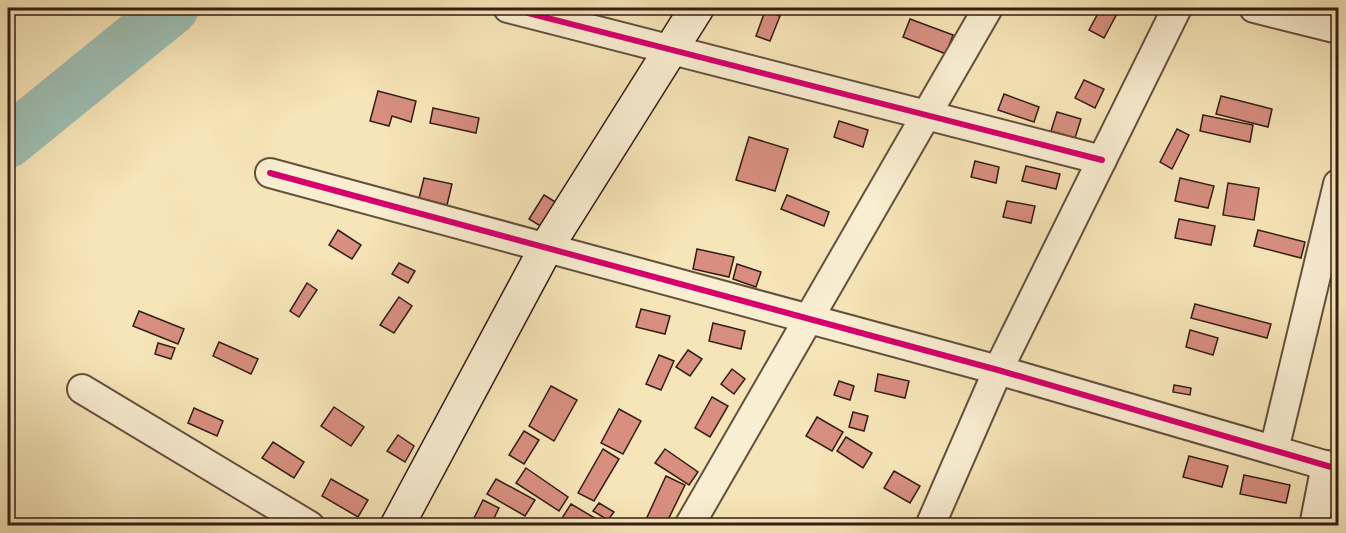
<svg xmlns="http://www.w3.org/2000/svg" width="1346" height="533" font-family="'Gentium Book Plus',serif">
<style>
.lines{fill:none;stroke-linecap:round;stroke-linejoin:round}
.river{stroke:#9dbfb3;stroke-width:52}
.building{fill:#d88f80;stroke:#341e14;stroke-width:1.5}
.street-casing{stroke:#64503d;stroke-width:32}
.secondary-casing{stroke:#341e14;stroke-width:36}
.street{stroke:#f9eed1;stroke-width:28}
.secondary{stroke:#f9eed1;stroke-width:33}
.cycleway-casing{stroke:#f9eed1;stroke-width:10}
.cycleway{stroke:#d6006c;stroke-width:6}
</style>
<rect width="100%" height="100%" fill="#f6e5b8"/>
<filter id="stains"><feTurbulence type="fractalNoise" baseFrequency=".00333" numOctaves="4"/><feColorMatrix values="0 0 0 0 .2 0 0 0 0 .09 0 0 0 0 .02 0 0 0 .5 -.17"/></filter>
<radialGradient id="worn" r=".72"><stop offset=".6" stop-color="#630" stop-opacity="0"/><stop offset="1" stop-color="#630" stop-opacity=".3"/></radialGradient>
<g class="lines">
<!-- river -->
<polyline class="river" points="8,142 173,8"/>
</g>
<!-- building -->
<g class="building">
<polygon points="1101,8 1120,8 1104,38 1089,30"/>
<polygon points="765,11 780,16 770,41 756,36"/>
<polygon points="910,19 953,35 946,54 903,37"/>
<polygon points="1084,80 1104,89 1095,108 1075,98"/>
<polygon points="378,91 416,101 411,122 392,116 389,126 370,121"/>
<polygon points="1004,94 1039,107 1034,122 998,110"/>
<polygon points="1221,96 1272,109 1268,127 1216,114"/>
<polygon points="433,108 479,118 476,133 430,123"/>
<polygon points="1057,112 1081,119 1075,138 1051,131"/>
<polygon points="1203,115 1253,125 1250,142 1200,131"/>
<polygon points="839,121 868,130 863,147 834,137"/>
<polygon points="1177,129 1189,135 1172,169 1160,162"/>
<polygon points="749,137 788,149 775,191 736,180"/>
<polygon points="975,161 999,167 996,183 971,177"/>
<polygon points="1026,166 1060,174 1056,189 1022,181"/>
<polygon points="424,178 452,184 447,205 419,198"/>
<polygon points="1180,178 1214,186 1208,208 1175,201"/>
<polygon points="1228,183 1259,188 1254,220 1223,215"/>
<polygon points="544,195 557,203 542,227 529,219"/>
<polygon points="787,195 829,212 824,226 781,209"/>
<polygon points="1007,201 1035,206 1031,223 1003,217"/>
<polygon points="1179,219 1215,226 1211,245 1175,238"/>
<polygon points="338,230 361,245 352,259 329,245"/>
<polygon points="1258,230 1305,242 1301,258 1254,246"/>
<polygon points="697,249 734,257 729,277 693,269"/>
<polygon points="399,263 415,271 408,283 392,274"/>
<polygon points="737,264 761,272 756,287 733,279"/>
<polygon points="307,283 317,290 299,317 290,311"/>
<polygon points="399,297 412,306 394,333 380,325"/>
<polygon points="1195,304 1271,324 1267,338 1191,318"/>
<polygon points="641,309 670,316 665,334 636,327"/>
<polygon points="139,311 184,329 178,344 133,326"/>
<polygon points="713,323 745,331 741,349 709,341"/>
<polygon points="1190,330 1218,338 1213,355 1186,347"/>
<polygon points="219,342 258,359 251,374 213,356"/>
<polygon points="158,343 175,348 171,359 155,354"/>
<polygon points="688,350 702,359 690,376 676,367"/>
<polygon points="659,355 674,361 661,390 646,384"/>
<polygon points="732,369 745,379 734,394 721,384"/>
<polygon points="878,374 909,381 905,398 875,391"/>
<polygon points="839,381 854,386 850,400 834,395"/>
<polygon points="1174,385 1191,388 1190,395 1173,392"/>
<polygon points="551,386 577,400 554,441 529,426"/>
<polygon points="712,397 728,406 710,437 695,428"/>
<polygon points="334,407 364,427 351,446 321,426"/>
<polygon points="194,408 223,421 217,436 188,423"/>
<polygon points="619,409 641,421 623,454 601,443"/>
<polygon points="853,412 868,416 864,431 849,427"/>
<polygon points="817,417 843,432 832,451 806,436"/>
<polygon points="524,431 539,440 524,464 509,455"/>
<polygon points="398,435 414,446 405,462 387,451"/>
<polygon points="846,437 872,453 863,468 837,451"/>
<polygon points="273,442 304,462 294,478 262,458"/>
<polygon points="603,449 619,459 594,501 578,493"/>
<polygon points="665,449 698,472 689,485 655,463"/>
<polygon points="1189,456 1228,466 1222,487 1183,477"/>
<polygon points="526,468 568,497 559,511 516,483"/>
<polygon points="894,471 920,486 910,503 884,488"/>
<polygon points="1244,475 1290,485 1286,503 1240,494"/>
<polygon points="666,476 685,485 665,526 643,526"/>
<polygon points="331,479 368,500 358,517 322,496"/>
<polygon points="496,479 535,500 525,516 487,494"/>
<polygon points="483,500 499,508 490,526 470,526"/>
<polygon points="599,503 614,512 608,520 593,511"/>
<polygon points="571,504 605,524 604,526 557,526"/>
</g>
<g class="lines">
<defs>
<g id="street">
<polyline points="508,8 1102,160"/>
<polyline points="1254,8 1338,29"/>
<polyline points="270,173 998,370 1338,469"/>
<polyline points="82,389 310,526"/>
<polyline points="1274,450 1338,184"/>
<polyline points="689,526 988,8"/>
<polyline points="930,526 998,370 1177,8"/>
<polyline points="1314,526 1326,465"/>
</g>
<polyline id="secondary" points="397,526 546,248 697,8"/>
</defs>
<!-- street casing -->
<use href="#street" class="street-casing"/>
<!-- secondary casing -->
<use href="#secondary" class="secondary-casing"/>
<!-- street -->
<use href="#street" class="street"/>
<!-- secondary -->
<use href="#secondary" class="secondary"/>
<defs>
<g id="cycleway">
<polyline points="508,8 1102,160"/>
<polyline points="270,173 998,370 1338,469"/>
</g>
</defs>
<!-- cycleway casing -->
<use href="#cycleway" class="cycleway-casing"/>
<!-- cycleway -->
<use href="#cycleway" class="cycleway"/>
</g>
<!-- margin -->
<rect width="1346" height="533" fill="none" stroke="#f6e5b8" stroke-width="30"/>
<rect x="9" y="9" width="1328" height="515" fill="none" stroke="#341e14" stroke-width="3"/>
<rect x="15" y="15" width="1316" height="503" fill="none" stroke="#341e14" stroke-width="1.5"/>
<rect width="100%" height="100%" filter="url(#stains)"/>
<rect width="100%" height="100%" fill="url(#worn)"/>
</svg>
